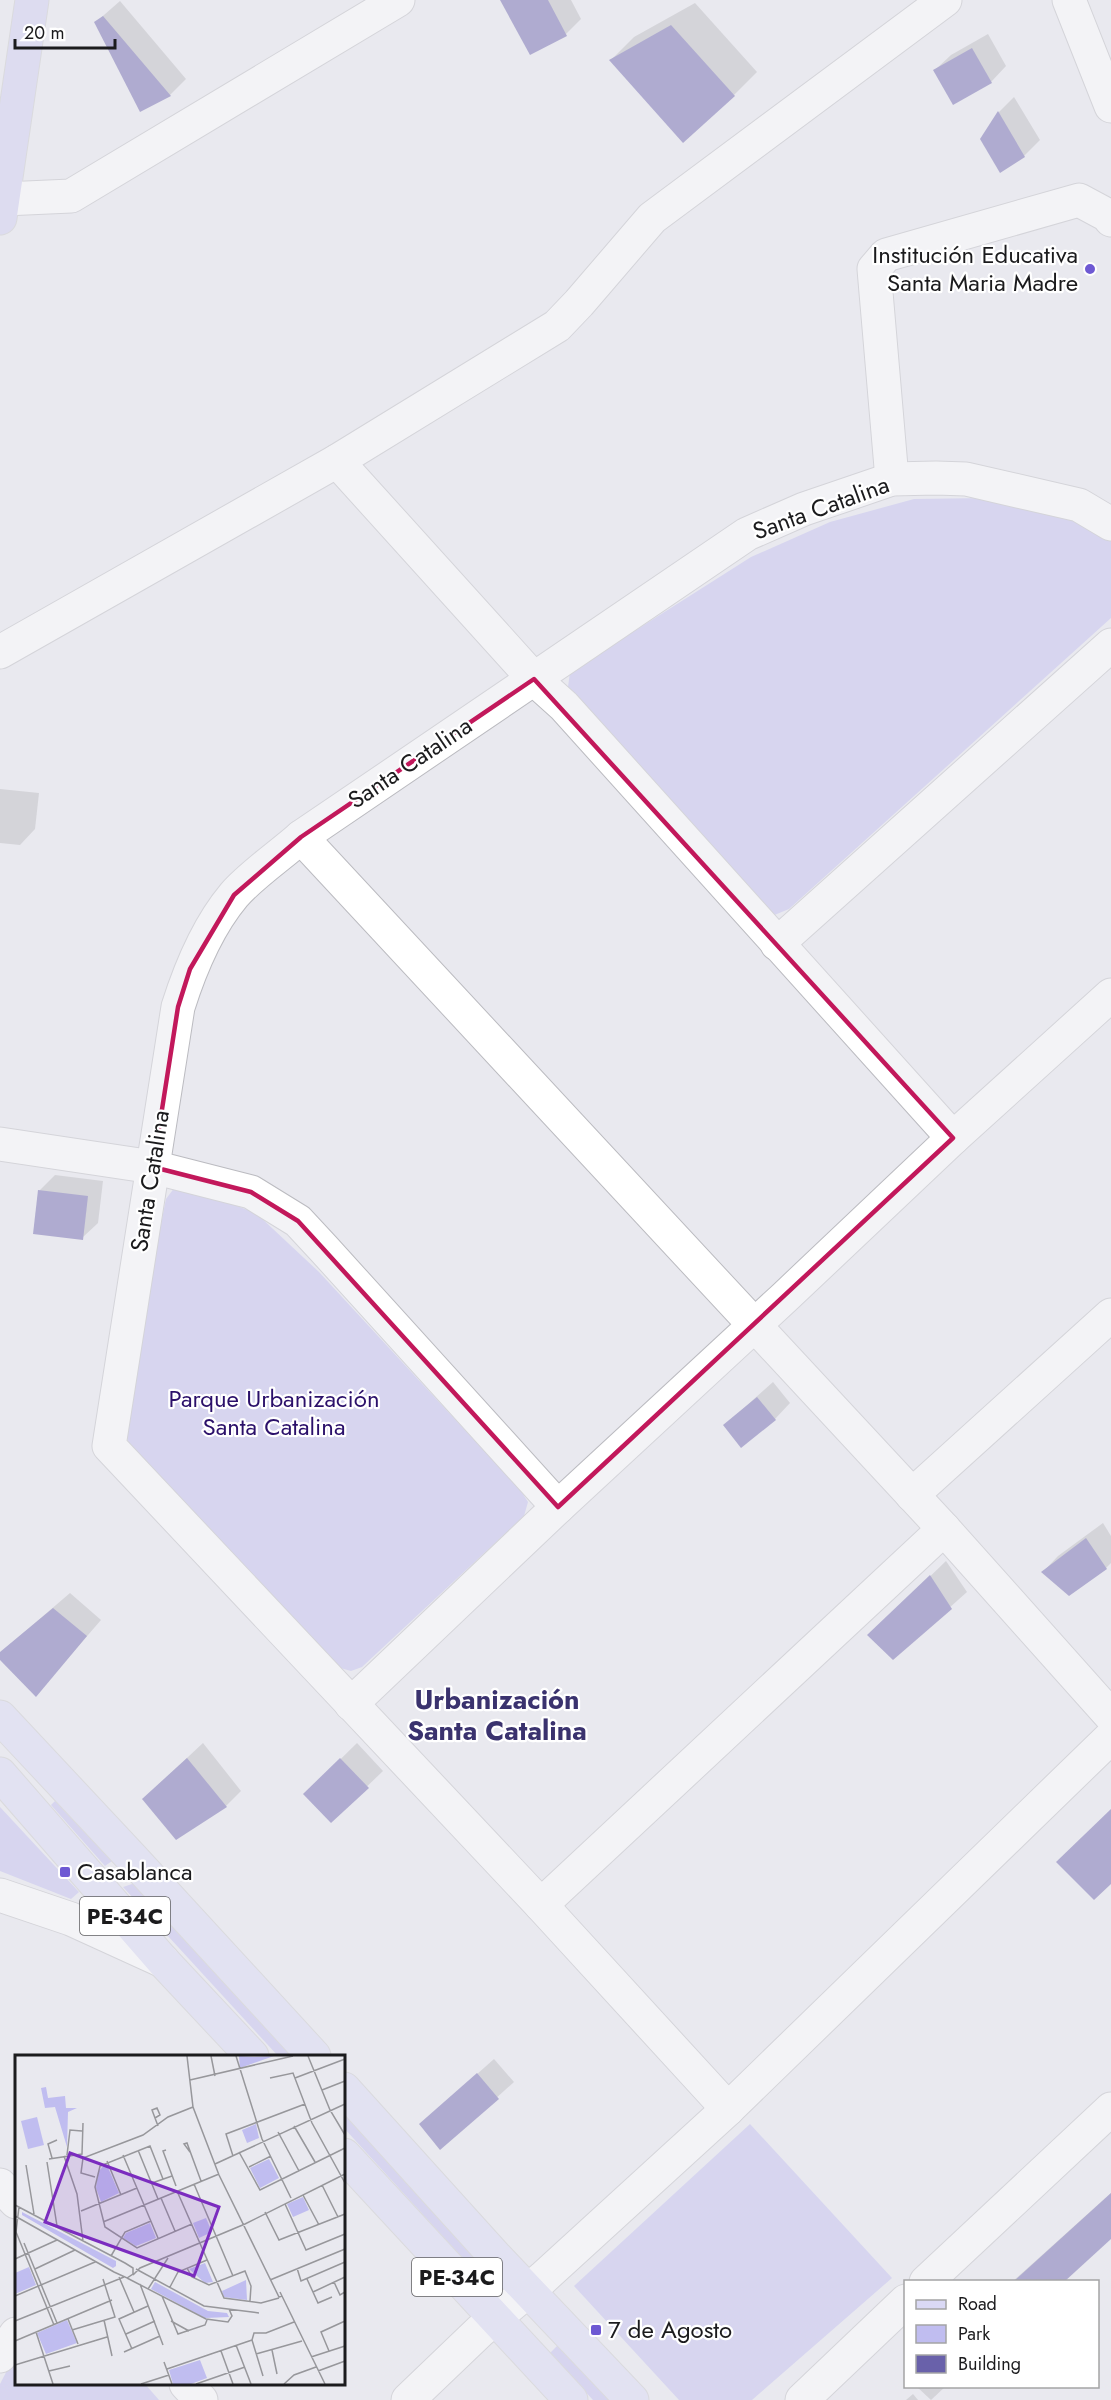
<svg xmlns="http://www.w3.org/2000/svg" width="1111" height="2400" font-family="Jost,sans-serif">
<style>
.green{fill:#c0bdf0}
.shadow{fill:#0003}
.building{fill:#6961aa}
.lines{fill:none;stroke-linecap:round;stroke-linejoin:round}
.minor-casing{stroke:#bbbbc0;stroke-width:35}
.primary-casing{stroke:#c8c8c9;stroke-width:35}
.trunk-casing{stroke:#c8c8c9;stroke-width:35}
.minor{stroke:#fff;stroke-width:33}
.primary{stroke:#dad9f5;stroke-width:33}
.trunk{stroke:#ceccf2;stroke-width:33}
.marked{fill:none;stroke:#c2185b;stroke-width:4.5;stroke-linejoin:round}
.poi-dot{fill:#6e59d3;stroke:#fff;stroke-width:2}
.labels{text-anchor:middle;stroke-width:4.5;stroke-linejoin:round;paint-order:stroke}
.shield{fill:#fff;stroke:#5f5f61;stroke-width:1.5}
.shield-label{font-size:22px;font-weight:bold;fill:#1b1b1d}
.poi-label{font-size:24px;fill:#1b1b1d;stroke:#fff;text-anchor:start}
.street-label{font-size:24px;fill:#1b1b1d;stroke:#fff}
.park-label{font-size:24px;fill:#2b106a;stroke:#fff}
.quarter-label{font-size:27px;font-weight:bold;fill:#3a326e;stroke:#fff}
.inset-road{fill:none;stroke:#97979b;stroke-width:1.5}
.view{fill:#7b2cbf;fill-opacity:0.15;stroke:#7b2cbf;stroke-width:3}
.inset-edge{fill:none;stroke:#1b1b1d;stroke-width:3}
</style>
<rect width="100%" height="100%" fill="#e9e9ef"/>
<!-- green -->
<g class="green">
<polygon points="986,498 1084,523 1111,538 1111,618 789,909 772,916 576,700 568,687 570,672 751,557 830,522 914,499"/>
<polygon points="175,1187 200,1191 257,1214 319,1272 521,1491 528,1502 524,1516 362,1667 351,1671 337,1667 132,1449 121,1426 166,1199"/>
<polygon points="55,1801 112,1861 105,1866 51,1805"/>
<polygon points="0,1807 79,1892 71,1899 0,1871"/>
<polygon points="135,1883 295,2056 278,2056 123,1887"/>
<polygon points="344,2109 477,2254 467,2263 344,2128"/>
<polygon points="750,2124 892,2278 752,2400 679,2400 574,2286"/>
<polygon points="560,2343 612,2400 593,2400 550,2353"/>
<polygon points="16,2353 16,2384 145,2384 159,2400 0,2400 0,2384"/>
</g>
<!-- shadow -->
<g class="shadow">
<polygon points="502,0 571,0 581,19 566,34"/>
<polygon points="120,1 186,79 170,95 141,110 96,22"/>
<polygon points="695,3 757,72 734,95 611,60 634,37"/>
<polygon points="988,34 1006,66 991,82 935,70 951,55"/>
<polygon points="1014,97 1040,140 1024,156 981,139 999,112"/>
<polygon points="0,789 39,793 35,829 20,845 0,843"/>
<polygon points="55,1175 103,1181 98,1223 82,1238 39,1191"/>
<polygon points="773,1382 790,1403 775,1419 725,1425"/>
<polygon points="1103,1523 1111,1536 1111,1563 1106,1568 1043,1572 1058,1556"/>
<polygon points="946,1561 967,1592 893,1658 885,1620"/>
<polygon points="70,1593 101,1620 36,1695 0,1658 0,1653"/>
<polygon points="203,1743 241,1791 226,1806 159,1784"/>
<polygon points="357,1743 383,1771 331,1821 305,1794"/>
<polygon points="494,2059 514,2082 441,2148 421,2124"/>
<polygon points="1111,2193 1111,2237 1062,2282 1012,2282"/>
<polygon points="916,2386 946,2386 931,2400"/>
<polygon points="913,2394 918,2400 906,2400"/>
</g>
<!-- building -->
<g class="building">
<polygon points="500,0 548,0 567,36 530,55"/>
<polygon points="103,16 171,96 140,112 94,22"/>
<polygon points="671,25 735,96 683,143 609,60"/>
<polygon points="972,48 992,83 953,105 933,70"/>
<polygon points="998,111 1025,157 1000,173 980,139"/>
<polygon points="38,1190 88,1196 83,1240 33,1234"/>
<polygon points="757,1397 776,1420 741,1448 723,1425"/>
<polygon points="1086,1538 1107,1569 1069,1596 1041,1572"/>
<polygon points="930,1575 952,1609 893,1660 867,1635"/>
<polygon points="53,1608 87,1636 36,1697 0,1660 0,1652"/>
<polygon points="187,1758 227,1807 176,1840 142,1799"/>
<polygon points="340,1758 369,1788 331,1823 303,1794"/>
<polygon points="1111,1809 1111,1884 1094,1900 1056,1862"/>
<polygon points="477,2073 499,2099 440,2150 419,2124"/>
<polygon points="1111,2193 1111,2239 1064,2282 1013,2282"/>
</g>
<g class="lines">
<defs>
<g id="minor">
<polyline points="1069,0 1111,106"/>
<polyline points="4,199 71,196 398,0"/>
<polyline points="337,461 534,679 564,706 953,1138"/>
<polyline points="892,479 874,269 886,255 1079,200 1107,215 1111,220"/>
<polyline points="0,652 337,461 557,326 579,303 652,218 945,0"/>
<polyline points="301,837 944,1529 1111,1716"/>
<polyline points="777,944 1111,645"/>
<polyline points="0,1144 153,1167 251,1192 298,1221 324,1249 558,1507"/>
<polyline points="912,1495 1111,1315"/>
<polyline points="351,1704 558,1507 785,1297 953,1138 1111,995"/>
<polyline points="0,1895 71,1919 163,1961"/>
<polyline points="541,1905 944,1529"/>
<path d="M 728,2109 L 541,1905 L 109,1446 L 178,1007 C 190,969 208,926 234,895 C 250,876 282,854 301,837 L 747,534 L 804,509 L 892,479 L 936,478 L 966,479 L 1079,505 L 1111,524"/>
<polyline points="0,2185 16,2202"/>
<polyline points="926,2282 1111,2109"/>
<polyline points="0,2356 16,2334"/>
<polyline points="186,2384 201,2400"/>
<polyline points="408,2400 480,2331 543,2278 728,2109 1111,1737"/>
<polyline points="802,2400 906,2301"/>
</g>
<g id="primary">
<polyline points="0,1717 132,1858 314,2056"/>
<polyline points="0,1774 163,1961 252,2056"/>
<polyline points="344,2089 495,2256 632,2400"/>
<polyline points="344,2155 571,2400"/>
</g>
<polyline id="trunk" points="0,218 32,0"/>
</defs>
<!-- minor casing -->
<use href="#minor" class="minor-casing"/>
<!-- primary casing -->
<use href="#primary" class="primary-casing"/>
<!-- trunk casing -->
<use href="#trunk" class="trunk-casing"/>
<!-- minor -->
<use href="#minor" class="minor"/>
<!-- primary -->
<use href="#primary" class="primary"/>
<!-- trunk -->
<use href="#trunk" class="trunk"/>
</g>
<!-- marked area -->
<path d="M0 0H1111V2400H0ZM 534,679 L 953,1138 L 558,1507 L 298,1221 L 251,1192 L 153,1167 L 178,1007 L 190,969 L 234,895 L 301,837 Z" fill="#e9e9ef" fill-opacity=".55" fill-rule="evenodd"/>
<path class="marked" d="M 534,679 L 953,1138 L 558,1507 L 298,1221 L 251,1192 L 153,1167 L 178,1007 L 190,969 L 234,895 L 301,837 Z"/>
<!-- markers -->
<g class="poi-dot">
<circle cx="1090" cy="269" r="6"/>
<rect x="59" y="1866" width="12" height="12" rx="3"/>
<rect x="590" y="2324" width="12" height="12" rx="3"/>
</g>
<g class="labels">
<!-- shield labels -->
<g class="shield">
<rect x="80" y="1897" width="90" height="38" rx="4.5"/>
<rect x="412" y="2258" width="90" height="38" rx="4.5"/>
</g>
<g class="shield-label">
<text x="125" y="1924">PE-34C</text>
<text x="457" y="2285">PE-34C</text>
</g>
<!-- poi labels -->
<g class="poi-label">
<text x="1078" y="263" text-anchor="end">Institución Educativa<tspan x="1078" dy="28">Santa Maria Madre</tspan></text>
<text x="77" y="1880">Casablanca</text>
<text x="608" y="2338">7 de Agosto</text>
</g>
<!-- street labels -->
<g class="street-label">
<text transform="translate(821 508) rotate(-20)" y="8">Santa Catalina</text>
<text transform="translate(410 763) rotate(-34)" y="8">Santa Catalina</text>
<text transform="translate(150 1181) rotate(-81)" y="8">Santa Catalina</text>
</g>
<!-- park labels -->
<g class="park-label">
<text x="274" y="1407">Parque Urbanización<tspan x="274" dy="28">Santa Catalina</tspan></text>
</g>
<!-- quarter labels -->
<g class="quarter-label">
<text x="497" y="1709">Urbanización<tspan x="497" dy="31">Santa Catalina</tspan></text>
</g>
</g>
<!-- overview -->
<g transform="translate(15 2055)">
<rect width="330" height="330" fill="#e9e9ef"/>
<path d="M 224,1 L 239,2 L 259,1 L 225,13 ZM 31,32 L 33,43 L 50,41 L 51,53 L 62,53 L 53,57 L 52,92 L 40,52 L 30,53 L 26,33 ZM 22,62 L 29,90 L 13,94 L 6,66 ZM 241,69 L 244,83 L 232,88 L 227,75 ZM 254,104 L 264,123 L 245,133 L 235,113 ZM 91,108 L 104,138 L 86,147 L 81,133 L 83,117 ZM 288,142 L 294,155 L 278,162 L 272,149 ZM 7,157 L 101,206 L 101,211 L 98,213 L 7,160 ZM 191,163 L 197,177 L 184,183 L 178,168 ZM 135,168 L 141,183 L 121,191 L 108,183 L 111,178 ZM 190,208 L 198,227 L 190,228 L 174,214 ZM 14,212 L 21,230 L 0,239 L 0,218 ZM 231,225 L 232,245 L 209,242 L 207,236 ZM 140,227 L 193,256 L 212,258 L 214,262 L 190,263 L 136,234 ZM 52,265 L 62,288 L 31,299 L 22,278 ZM 185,305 L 192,323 L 176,329 L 158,329 L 154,315 Z" fill="#c0bdf0"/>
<path class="inset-road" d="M 172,1 L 178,52 L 204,120 L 264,242 L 267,241M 196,1 L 200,21M 221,1 L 247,84 L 276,143M 293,1 L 315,55 L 330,80M 255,23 L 278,18 L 297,68 L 330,128M 280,23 L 330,4M 175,25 L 278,1M 307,35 L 330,26M 140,63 L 145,60 L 142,53 L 137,55 L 143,71M 279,71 L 300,107M 263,77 L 284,116M 123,95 L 143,144M 151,95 L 148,96 L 161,131M 175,97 L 169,89 L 172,88 L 186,126M 224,97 L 245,135 L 330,93M 52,100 L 55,75 L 67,76M 108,100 L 143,183M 49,101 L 62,139 L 68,186M 218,101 L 211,79 L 290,49M 37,103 L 33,89 L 42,85M 34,104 L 67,99 L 68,68M 92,106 L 106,140M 32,107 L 42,171M 200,109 L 330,49M 11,110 L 19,159M 234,112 L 256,101M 80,122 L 66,118 L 68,103 L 128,80 L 153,62 L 178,52M 148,124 L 135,91 L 85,111 L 80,132 L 90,172 L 122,193 L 177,169M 137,128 L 157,121M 179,129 L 218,221M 307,130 L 323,162M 162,136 L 209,243 L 246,248 L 264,243M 288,140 L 304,170M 146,143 L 160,176M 270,149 L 291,195 L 330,179M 0,150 L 110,208 L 118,213 L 118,219 L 112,223 L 99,217 L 0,161M 4,152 L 1,177 L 39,270M 66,156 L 122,133M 250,157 L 264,185 L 330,159M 88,167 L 204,119M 9,188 L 42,268M 96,201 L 110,177 L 136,166M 0,204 L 42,185M 172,213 L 177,222 L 194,230 L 230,216 L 236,231 L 235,246M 282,213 L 286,226 L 330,207M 20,214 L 60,195M 121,214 L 189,251 L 244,258M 118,220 L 125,213 L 230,169 L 330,119M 104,222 L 119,257M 112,223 L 191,264 L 213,267 L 217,261 L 214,254M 292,224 L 303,248 L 317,242M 255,225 L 330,194M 319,227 L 325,240 L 330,237M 125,229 L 148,290M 155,232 L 163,217 L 192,205M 133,234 L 153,203M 265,237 L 310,329M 298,237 L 330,222M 0,241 L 80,207M 147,241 L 163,279 L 190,270 L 192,265M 53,264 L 63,289M 89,265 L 97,301M 0,266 L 109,222M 156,266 L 174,276M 57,275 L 100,262 L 88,224M 21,277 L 38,329M 111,279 L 140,266M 0,286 L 97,245M 221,290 L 236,329M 117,294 L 104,264 L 133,251M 257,295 L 262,319M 206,296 L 218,329M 314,296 L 306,277 L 330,266M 109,297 L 145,281M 241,299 L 287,286M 296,302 L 330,291M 149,307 L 157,329M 0,310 L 92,282M 152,314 L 237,285M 34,316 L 55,311M 303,316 L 330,306M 248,321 L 237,285 L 239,278 L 251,278 L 279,267M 126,329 L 154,320M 181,329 L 230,312M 269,329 L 279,320 L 301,312"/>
<path class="view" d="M 55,98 L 204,152 L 179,221 L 30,167 Z"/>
<rect width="330" height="330" class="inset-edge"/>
</g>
<!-- legend -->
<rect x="904" y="2280" width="195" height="108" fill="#ffffff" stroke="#a4a4a5" stroke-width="1.5"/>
<rect x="916" y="2300" width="30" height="9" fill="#dad9f5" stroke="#a4a4a5" stroke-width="1.5"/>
<text x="958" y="2310" font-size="18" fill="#1b1b1d">Road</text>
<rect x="916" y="2325" width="30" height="18" fill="#c0bdf0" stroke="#a4a4a5" stroke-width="1.5"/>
<text x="958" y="2340" font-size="18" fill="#1b1b1d">Park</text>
<rect x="916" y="2355" width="30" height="18" fill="#6961aa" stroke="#a4a4a5" stroke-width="1.5"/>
<text x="958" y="2370" font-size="18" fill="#1b1b1d">Building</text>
<!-- scale -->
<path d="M15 39v9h100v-9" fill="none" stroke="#1b1b1d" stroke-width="3"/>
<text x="24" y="39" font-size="18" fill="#1b1b1d" stroke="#ffffff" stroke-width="4.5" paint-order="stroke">20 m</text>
</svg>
